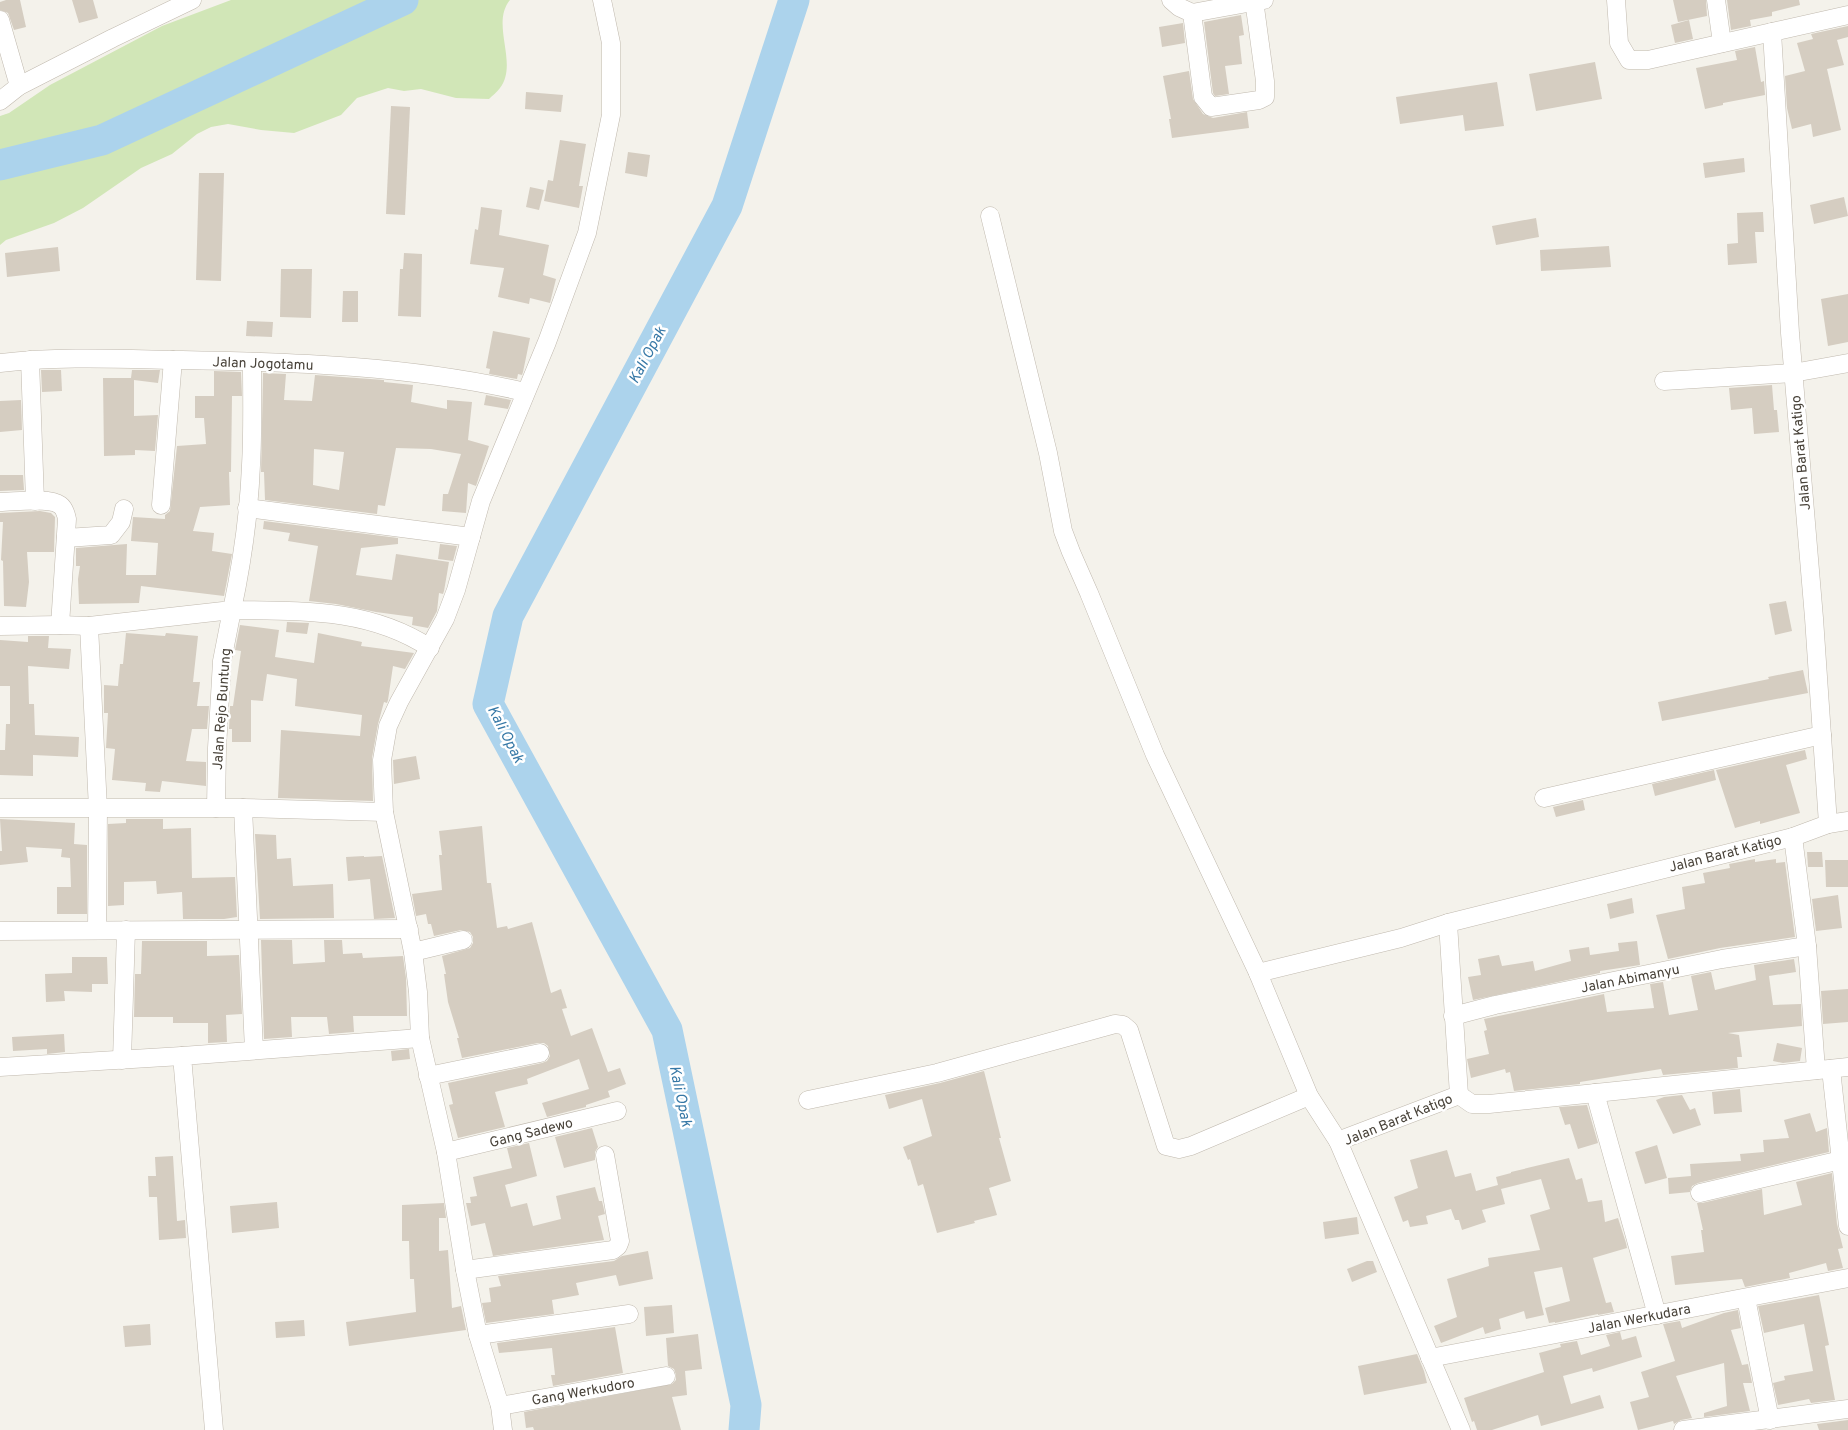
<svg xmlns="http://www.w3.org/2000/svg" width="1848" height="1430" font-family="Overpass,sans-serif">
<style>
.green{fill:#d1e6b7}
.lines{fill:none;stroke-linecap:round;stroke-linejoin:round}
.river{stroke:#acd3ec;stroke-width:31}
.building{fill:#d5cdc1;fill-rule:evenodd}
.minor-casing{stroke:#c0b9ae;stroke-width:19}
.minor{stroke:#fff;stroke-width:18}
.labels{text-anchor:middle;stroke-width:5;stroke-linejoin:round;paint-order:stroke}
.street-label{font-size:14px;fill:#484239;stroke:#fff}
.water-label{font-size:15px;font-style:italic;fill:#3678a6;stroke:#fff}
</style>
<rect width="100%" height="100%" fill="#f4f2eb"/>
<!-- green -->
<path class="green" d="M 231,0 L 510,0 C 490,24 519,63 500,88 C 497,92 492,96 489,99 L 456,98 L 421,89 L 404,91 L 388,88 L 357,98 L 341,115 L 294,133 L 261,130 L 228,124 L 211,127 L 197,134 L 172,154 L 141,168 L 83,208 L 54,223 L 6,240 L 0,245 L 0,116 L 9,113 L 50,85 L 162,26 Z"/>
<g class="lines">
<!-- river -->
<g class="river">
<polyline points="0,165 102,140 403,0"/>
<polyline points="744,1430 746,1405 667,1030 488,704 508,616 727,206 794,0"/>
</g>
</g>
<!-- building -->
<g class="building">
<polygon points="6,0 20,0 26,27 14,30 8,13 0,10 0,2"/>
<polygon points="72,0 93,0 98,18 79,23"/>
<polygon points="1673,0 1706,0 1707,16 1678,22"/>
<polygon points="1727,0 1799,0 1800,5 1772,12 1772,16 1750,20 1751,26 1731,30"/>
<polygon points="1241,15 1244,35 1239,36 1242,64 1225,66 1229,94 1215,96 1213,93 1204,22"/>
<polygon points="1689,20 1693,39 1675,43 1671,25"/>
<polygon points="1183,23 1185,43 1162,47 1159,27"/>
<polygon points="1848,26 1848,37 1837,40 1844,65 1827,69 1841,130 1813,137 1811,124 1792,129 1787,108 1785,76 1805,71 1797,43 1813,39 1811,34"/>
<polygon points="1755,47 1761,82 1764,81 1765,95 1723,103 1723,105 1705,109 1696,68 1737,60 1735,51"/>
<polygon points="1595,62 1602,99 1536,111 1529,74"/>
<polygon points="1189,71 1193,99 1203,114 1213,118 1247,112 1249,128 1172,138 1169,119 1171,119 1163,76"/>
<polygon points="1497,82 1504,126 1465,131 1463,115 1400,124 1396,97"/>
<polygon points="526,92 563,95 561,112 525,109"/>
<polygon points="391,106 410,107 405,215 386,214"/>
<polygon points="560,140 586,144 579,186 583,186 579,208 544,201 548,180 553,181"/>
<polygon points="628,152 650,155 647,177 625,173"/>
<polygon points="1744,158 1745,172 1705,178 1703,163"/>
<polygon points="199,173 224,173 221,281 196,280"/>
<polygon points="530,187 544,190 539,210 526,207"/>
<polygon points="1844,197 1848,216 1814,224 1810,205"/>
<polygon points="481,207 502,210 499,235 549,245 543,275 556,279 550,303 530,298 529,304 498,297 504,268 470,264 475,229 478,230"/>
<polygon points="1763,212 1764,232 1755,232 1757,263 1728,265 1727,244 1738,243 1737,213"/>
<polygon points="1536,218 1539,237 1496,245 1492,226"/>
<polygon points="1609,246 1611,267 1541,271 1540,250"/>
<polygon points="58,247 60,271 7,277 5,253"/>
<polygon points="404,253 422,254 421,317 398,316 400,269 403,269"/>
<polygon points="281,269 312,269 311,318 280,317"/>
<polygon points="343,291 358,291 358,322 342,322"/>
<polygon points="1848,294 1848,342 1828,346 1821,299"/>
<polygon points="247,321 273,322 272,337 246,336"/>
<polygon points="493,331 530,338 523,372 522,375 518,374 517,379 489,374 490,369 486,368"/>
<polygon points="41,370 61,370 62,391 42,392"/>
<polygon points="132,370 160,370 158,383 134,380 134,416 158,415 155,451 135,450 135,455 104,456 103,378 131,378"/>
<polygon points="214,371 241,372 242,396 232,396 231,472 229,472 230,505 200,507 193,531 214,533 212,551 232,554 224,596 141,586 139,603 79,604 78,579 80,566 76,566 76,548 127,544 126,575 156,575 158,543 131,541 133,517 165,519 165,515 170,511 177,446 206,444 204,418 195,418 195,396 214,396"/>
<path d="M 263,373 L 286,374 L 284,400 L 312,401 L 315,375 L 384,380 L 384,382 L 413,385 L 411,402 L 447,409 L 447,400 L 472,402 L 468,440 L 489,446 L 476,486 L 468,483 L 466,513 L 442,511 L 443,494 L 448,494 L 461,454 L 431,449 L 396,448 L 385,506 L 378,505 L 377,514 L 265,500 L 264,472 L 261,472 ZM 314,449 L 344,452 L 339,490 L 313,485 Z"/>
<polygon points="1772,385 1774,410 1777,410 1779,432 1754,434 1752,408 1731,410 1729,388"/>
<polygon points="486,395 511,400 508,409 484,405"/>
<polygon points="21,400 22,430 0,432 0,401"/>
<polygon points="0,475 23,475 24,490 0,491"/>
<polygon points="40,511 51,513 55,517 54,552 27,552 29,582 26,607 4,606 3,561 1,560 3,522 0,522 0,513"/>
<polygon points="264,521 398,538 398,544 361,548 356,575 392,580 396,554 449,562 444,591 443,594 439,593 437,611 428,628 412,625 413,617 376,612 336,604 309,601 318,546 288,541 290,533 263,529"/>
<polygon points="440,544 457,546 453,561 438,559"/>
<polygon points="1786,601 1792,631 1775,635 1769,604"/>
<polygon points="287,622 309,623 307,634 286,632"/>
<polygon points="240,625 279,630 275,657 314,663 318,633 362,642 361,646 414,653 405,669 393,666 388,700 387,703 384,702 378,724 372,758 373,801 278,798 281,730 360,736 362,715 295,706 297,679 267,674 263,701 251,700 251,742 232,742 232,729 229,729 230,706 233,706 241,651 235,650"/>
<polygon points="126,633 165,636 166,633 198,636 193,682 200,682 197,706 209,706 207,729 192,729 186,761 206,762 206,786 162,781 160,792 145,791 146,783 112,780 115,749 106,748 108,713 104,713 104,685 118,686 120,664 123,664"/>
<polygon points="28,636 49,636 48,648 71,649 69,669 28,666 29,704 34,704 35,735 79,737 78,757 33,755 33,776 0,775 0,750 5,750 6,724 10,724 10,686 0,686 0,640 28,642"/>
<polygon points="1803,670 1808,693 1662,721 1658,702 1769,679 1768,677"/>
<polygon points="1805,750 1807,759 1786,765 1800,813 1760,824 1760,821 1735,828 1716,770"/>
<polygon points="416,756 420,779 394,784 393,760"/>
<polygon points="1714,770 1716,780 1655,796 1652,784"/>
<polygon points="1583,800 1585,810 1556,817 1553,807"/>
<polygon points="0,819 75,823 74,844 87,845 87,914 57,914 57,887 71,887 70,858 61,857 62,849 26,847 28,862 0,865 0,851 2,851"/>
<polygon points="126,819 163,819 163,829 191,828 192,878 235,877 237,917 224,919 183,919 182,892 157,894 156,881 124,882 124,905 108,906 108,824 126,823"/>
<polygon points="482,826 487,883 491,883 497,928 507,926 508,929 532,922 551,993 561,989 567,1008 562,1009 571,1036 592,1028 608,1072 620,1068 626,1084 608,1091 610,1097 586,1105 586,1107 547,1117 542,1103 589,1089 579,1059 527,1079 528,1084 495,1092 505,1127 458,1138 449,1105 453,1104 448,1083 542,1063 547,1061 550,1056 548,1046 544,1043 538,1043 462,1058 457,1038 459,1038 448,1002 444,974 446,974 442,956 470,948 473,943 473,937 470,932 461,930 434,936 431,924 428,924 426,914 416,916 412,894 442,890 439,855 442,855 439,831"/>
<polygon points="255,834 276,835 277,859 291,858 293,886 333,884 334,918 260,919"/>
<polygon points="1807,852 1822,852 1823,867 1808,867"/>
<polygon points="364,856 364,857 382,856 395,918 374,919 370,879 348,881 346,857"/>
<polygon points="1755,859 1755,862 1776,859 1776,863 1785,862 1795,937 1720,948 1668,959 1656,915 1685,909 1682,887 1705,883 1703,873 1730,868 1729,864"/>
<polygon points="1825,860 1848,860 1848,887 1826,887"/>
<polygon points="1838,895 1842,928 1816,931 1812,899"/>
<polygon points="1632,898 1634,913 1610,919 1607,904"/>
<polygon points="261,940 292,940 293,964 325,962 324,940 342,940 343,954 362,953 363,958 403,956 406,978 407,1016 353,1016 354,1032 329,1034 327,1017 291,1017 292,1037 264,1039"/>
<polygon points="142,941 207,941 207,956 239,955 242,1014 226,1015 227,1042 208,1043 208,1023 173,1023 173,1017 134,1017 135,974 141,974"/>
<polygon points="1637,941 1640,965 1600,971 1600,973 1473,1000 1468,977 1481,975 1478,959 1499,955 1502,966 1533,961 1535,971 1571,961 1569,950 1589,947 1590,955 1619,951 1618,943"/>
<polygon points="72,957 107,957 108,984 92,984 92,992 64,991 65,1001 46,1002 45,974 72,973"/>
<polygon points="1794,959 1796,972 1769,976 1773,1005 1801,1004 1802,1026 1728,1033 1739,1035 1742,1057 1737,1057 1738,1068 1663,1075 1661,1069 1580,1082 1580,1084 1514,1091 1510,1072 1506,1073 1505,1069 1471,1078 1467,1059 1489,1054 1484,1031 1487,1030 1484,1019 1604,994 1607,1012 1654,1008 1650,984 1663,982 1669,1015 1698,1010 1691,976 1711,972 1715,990 1756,980 1754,965"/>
<polygon points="1848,989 1848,1022 1823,1024 1821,991"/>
<polygon points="64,1034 65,1052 47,1054 47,1049 13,1051 12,1037"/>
<polygon points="1777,1043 1802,1048 1800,1061 1783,1063 1773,1061"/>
<polygon points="409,1049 410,1059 392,1061 391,1051"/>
<polygon points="984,1071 1001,1138 999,1138 1011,1181 989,1188 997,1215 974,1221 975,1223 937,1233 923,1184 918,1186 910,1159 908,1160 903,1147 932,1136 922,1099 889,1109 885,1095 940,1083"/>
<polygon points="1740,1089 1742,1112 1714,1114 1712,1092"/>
<polygon points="1682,1095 1690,1110 1695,1108 1701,1125 1673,1134 1656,1100 1664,1097"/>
<polygon points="1587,1105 1598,1143 1578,1149 1570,1124 1565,1125 1559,1107"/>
<polygon points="1810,1113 1816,1132 1827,1128 1829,1152 1698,1183 1692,1186 1690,1192 1669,1194 1668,1178 1691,1176 1690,1164 1741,1161 1740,1154 1764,1152 1763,1140 1789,1138 1784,1120"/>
<polygon points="592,1128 598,1147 595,1152 595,1160 564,1168 555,1137"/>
<polygon points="529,1143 537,1176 505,1185 511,1207 527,1203 533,1226 561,1219 556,1196 595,1187 599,1201 602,1201 605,1214 598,1216 604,1240 493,1256 485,1223 471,1226 466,1203 471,1203 470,1197 477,1196 473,1177 512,1168 507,1148"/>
<polygon points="1657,1145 1667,1178 1645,1184 1635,1152"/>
<polygon points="1447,1150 1455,1177 1471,1173 1476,1191 1498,1185 1496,1177 1511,1173 1511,1172 1569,1158 1576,1180 1582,1178 1588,1202 1602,1200 1605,1222 1618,1218 1626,1243 1627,1248 1593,1258 1606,1303 1611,1302 1614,1312 1598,1315 1598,1314 1555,1323 1555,1322 1549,1323 1545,1308 1570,1301 1562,1267 1534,1272 1544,1315 1526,1319 1524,1311 1499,1319 1501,1329 1485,1334 1483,1327 1441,1343 1434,1326 1457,1317 1447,1279 1489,1266 1488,1258 1540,1250 1530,1215 1550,1209 1541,1179 1501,1189 1505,1204 1482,1210 1486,1222 1462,1230 1459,1220 1455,1220 1451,1209 1426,1216 1428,1224 1410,1227 1408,1220 1403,1222 1394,1197 1418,1188 1410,1160"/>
<polygon points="173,1156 177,1221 185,1220 186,1238 159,1240 157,1197 149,1197 148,1176 156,1176 155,1157"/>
<polygon points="1832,1173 1837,1224 1843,1248 1838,1249 1843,1268 1828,1271 1826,1263 1789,1273 1790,1278 1745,1287 1742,1279 1675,1285 1671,1256 1704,1252 1701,1230 1703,1230 1697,1203 1702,1203 1762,1189 1764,1215 1802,1205 1796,1182"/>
<polygon points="277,1202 279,1228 232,1233 230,1206"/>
<polygon points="444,1203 446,1218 439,1218 439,1251 448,1250 452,1308 461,1306 466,1330 349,1346 346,1322 416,1312 414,1279 410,1279 409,1241 402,1241 402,1205"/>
<polygon points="1357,1217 1359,1234 1325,1239 1323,1222"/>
<polygon points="648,1251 653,1279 619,1286 616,1275 576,1283 579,1295 552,1300 554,1314 486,1323 482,1303 491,1302 489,1288 501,1286 498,1276 614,1261 622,1256"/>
<polygon points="1367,1261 1373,1261 1377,1272 1352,1282 1347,1269"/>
<polygon points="1819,1295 1829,1345 1825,1346 1835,1400 1811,1403 1809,1399 1778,1405 1773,1383 1785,1380 1784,1376 1813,1371 1804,1324 1764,1333 1758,1306"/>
<polygon points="672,1305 674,1333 646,1336 644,1307"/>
<polygon points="1738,1310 1741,1328 1731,1330 1742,1365 1748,1364 1752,1383 1743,1383 1750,1411 1704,1417 1704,1413 1727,1406 1724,1363 1676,1376 1692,1418 1681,1420 1674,1424 1673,1421 1638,1430 1630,1402 1649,1397 1641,1372 1675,1361 1663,1324 1680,1321 1682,1328 1724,1313"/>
<polygon points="304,1320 305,1336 276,1338 275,1322"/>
<polygon points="150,1324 151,1345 125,1347 123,1326"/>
<polygon points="615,1327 623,1373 553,1386 551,1375 555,1375 552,1348 499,1353 497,1343"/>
<polygon points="1620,1332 1622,1340 1636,1336 1642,1357 1593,1372 1592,1368 1563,1376 1571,1404 1600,1395 1604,1408 1541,1426 1538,1415 1492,1430 1477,1430 1474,1421 1472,1422 1464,1398 1544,1372 1539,1353 1561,1347 1560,1344 1577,1341 1581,1355 1610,1346 1606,1335"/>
<polygon points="698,1334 702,1369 685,1371 687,1395 672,1397 681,1430 534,1430 533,1427 526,1428 524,1412 672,1384 676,1380 676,1375 674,1369 668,1366 666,1338"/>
<polygon points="1417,1354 1424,1371 1427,1383 1364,1395 1358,1366"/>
<polygon points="1848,1420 1848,1430 1819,1430 1817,1424"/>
</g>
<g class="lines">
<defs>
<g id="minor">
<polyline points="1171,0 1179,7 1192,13 1203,97 1211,107 1259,100 1265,97 1265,81 1254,0"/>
<polyline points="1616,0 1619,43 1629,60 1648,60 1848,15"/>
<polyline points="1716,0 1722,43"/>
<polyline points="1192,13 1264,0"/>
<polyline points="0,20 19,86"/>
<polyline points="0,101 19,86 113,38 192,0"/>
<polyline points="990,216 1048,453 1063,531 1071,552 1089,593 1155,755 1258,973 1309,1096 1338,1141"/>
<polyline points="30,360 35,501"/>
<path d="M 0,363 C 60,356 121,359 182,360 C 296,362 413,366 525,392"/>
<polyline points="1664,381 1793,373 1848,363"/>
<path d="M 0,502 C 15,502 49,497 60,505 C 64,508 66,514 67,519 L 60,625"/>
<polyline points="161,505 173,360"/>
<polyline points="247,508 471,537"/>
<polyline points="66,538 111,535 121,522 124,509"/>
<path d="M 0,626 L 60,625 L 89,626 L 232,610 C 242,563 249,514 251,465 C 253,431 252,396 252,362"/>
<polyline points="89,626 98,809 97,930"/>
<polyline points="1544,798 1822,735"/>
<polyline points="0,808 243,808 384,812"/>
<path d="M 216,808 L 217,748 L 222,661 L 232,610 C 302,611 369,608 430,648"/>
<polyline points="243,808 254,1050"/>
<polyline points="1828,824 1848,821"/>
<polyline points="1793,837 1807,946 1816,1070"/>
<polyline points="0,931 409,929"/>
<polyline points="413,952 463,940"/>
<polyline points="1258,973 1401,938 1448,923"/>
<polyline points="1453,1016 1495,1005 1722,959 1807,946"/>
<polyline points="122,1060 126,930"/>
<polyline points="0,1067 182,1056"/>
<polyline points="1831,1069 1848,1226"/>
<polyline points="428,1076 540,1053"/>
<polyline points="1595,1093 1657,1315"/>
<polyline points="1459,1095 1472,1104 1489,1104 1848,1067"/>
<polyline points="808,1100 937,1073 1115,1024 1123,1025 1129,1030 1166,1146 1179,1149 1191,1146 1309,1096"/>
<polyline points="446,1152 617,1111"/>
<polyline points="1700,1193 1841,1160"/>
<polyline points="465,1270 613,1250 618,1246 620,1241 605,1155"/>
<polyline points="1746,1298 1770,1420"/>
<polyline points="478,1335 629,1314"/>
<polyline points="1430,1358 1848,1278"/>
<polyline points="500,1406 666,1376"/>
<polyline points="214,1430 182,1056 420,1038"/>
<polyline points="503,1430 500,1406 478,1335 465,1270 446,1152 420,1038 418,992 413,952 384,812 382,760 388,726 399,702 445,619 456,590 481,501 547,342 587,233 611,115 611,43 602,0"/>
<polyline points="1461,1430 1338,1141 1459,1095 1448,923 1793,837 1828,824 1814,618 1790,333 1772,32"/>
<polyline points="1683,1430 1848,1409"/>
</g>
</defs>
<!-- minor casing -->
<use href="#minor" class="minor-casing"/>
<!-- minor -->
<use href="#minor" class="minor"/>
</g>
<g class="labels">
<!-- street labels -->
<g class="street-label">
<text transform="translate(263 363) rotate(2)" y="5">Jalan Jogotamu</text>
<text transform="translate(1800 453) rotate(-95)" y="5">Jalan Barat Katigo</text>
<text transform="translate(221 709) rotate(-86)" y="5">Jalan Rejo Buntung</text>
<text transform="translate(1725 853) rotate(-14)" y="5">Jalan Barat Katigo</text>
<text transform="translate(1630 978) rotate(-11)" y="5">Jalan Abimanyu</text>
<text transform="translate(1398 1119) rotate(-22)" y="5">Jalan Barat Katigo</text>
<text transform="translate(531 1132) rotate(-14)" y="5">Gang Sadewo</text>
<text transform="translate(1639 1318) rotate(-11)" y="5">Jalan Werkudara</text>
<text transform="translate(583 1391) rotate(-10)" y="5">Gang Werkudoro</text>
</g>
<!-- water labels -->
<g class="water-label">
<text transform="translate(647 355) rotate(-62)" y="5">Kali Opak</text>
<text transform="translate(506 734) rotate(63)" y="5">Kali Opak</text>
<text transform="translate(681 1096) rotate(78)" y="5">Kali Opak</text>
</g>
</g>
</svg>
